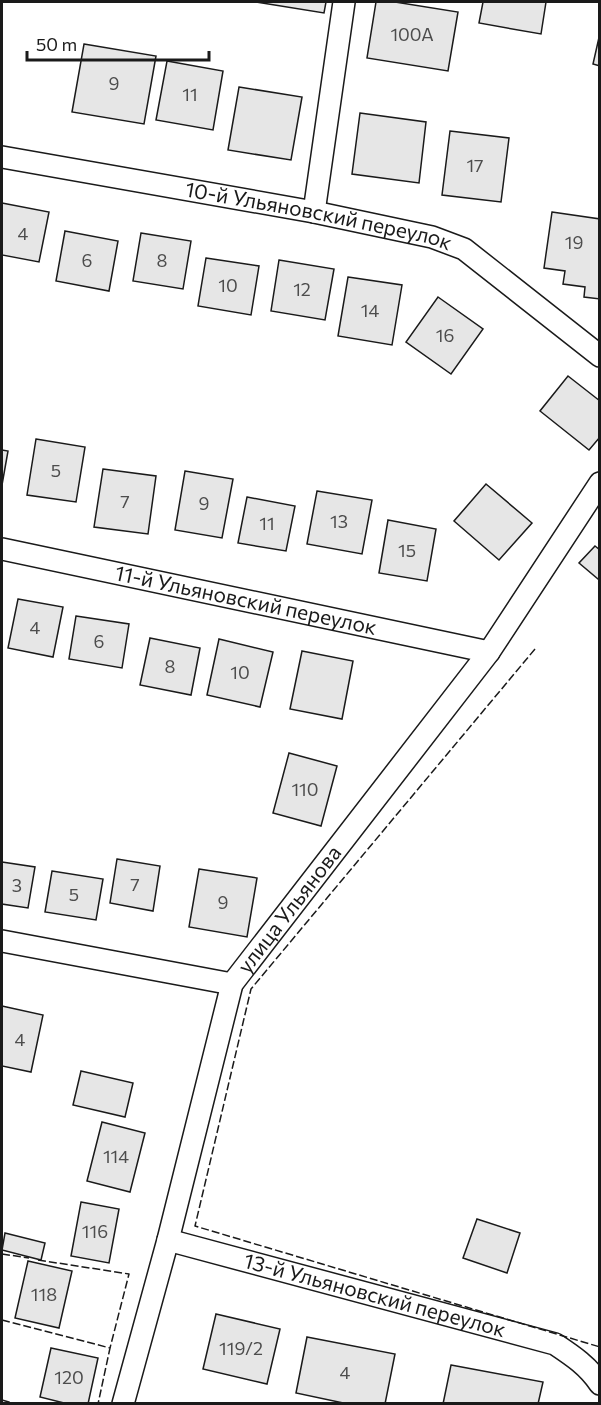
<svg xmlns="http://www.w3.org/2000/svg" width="601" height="1405" font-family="Commissioner,sans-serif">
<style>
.building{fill:#e6e6e6;stroke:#1a1a1a;stroke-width:1.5}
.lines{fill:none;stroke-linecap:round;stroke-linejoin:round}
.minor-casing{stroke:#1a1a1a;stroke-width:24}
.minor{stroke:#fff;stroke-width:21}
.fence{stroke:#1a1a1a;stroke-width:1.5;stroke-dasharray:8 3;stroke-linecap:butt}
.labels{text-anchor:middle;stroke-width:4.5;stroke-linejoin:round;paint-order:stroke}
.number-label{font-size:18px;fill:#4d4d4d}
.street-label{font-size:21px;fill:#1a1a1a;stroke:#fff}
</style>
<rect width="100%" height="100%" fill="#fff"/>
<!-- building -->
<g class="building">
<polygon points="256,2 326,2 324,13"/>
<polygon points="376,2 395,2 458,12 448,71 367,58"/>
<polygon points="483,2 546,2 541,34 479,23"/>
<polygon points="600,33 600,66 593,64"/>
<polygon points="84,44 156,56 144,124 72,112"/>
<polygon points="167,61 223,71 213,130 156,120"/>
<polygon points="239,87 302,97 291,160 228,150"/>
<polygon points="360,113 426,122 419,183 352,174"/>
<polygon points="450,131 509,138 501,202 442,195"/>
<polygon points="2,203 49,212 39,262 2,255"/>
<polygon points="552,212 600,219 600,299 584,297 585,287 563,284 565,271 544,268"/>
<polygon points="65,231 118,241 109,291 56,281"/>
<polygon points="141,233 191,241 183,289 133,281"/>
<polygon points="206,258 259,266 251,315 198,306"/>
<polygon points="279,260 334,269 325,320 271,311"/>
<polygon points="348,277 402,285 392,345 338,336"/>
<polygon points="438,297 483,329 451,374 406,342"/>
<polygon points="568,376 600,401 600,437 589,450 540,411"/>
<polygon points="36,439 85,447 76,502 27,495"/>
<polygon points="2,450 8,451 2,485"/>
<polygon points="103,469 156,476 148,534 94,527"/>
<polygon points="185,471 233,479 222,538 175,530"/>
<polygon points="486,484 532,523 499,560 454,521"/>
<polygon points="317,491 372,500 362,554 307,544"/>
<polygon points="247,497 295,506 286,551 238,543"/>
<polygon points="388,520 436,529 427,581 379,573"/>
<polygon points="595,546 600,550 600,577 598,579 579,563"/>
<polygon points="18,599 63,607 53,657 8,648"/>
<polygon points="76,616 129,624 122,668 69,659"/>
<polygon points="150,638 200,648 191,695 140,685"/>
<polygon points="219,639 273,652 260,707 207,695"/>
<polygon points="302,651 353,661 342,719 290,709"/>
<polygon points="289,753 337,766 321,826 273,813"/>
<polygon points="117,859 160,866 153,911 110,903"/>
<polygon points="2,862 35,867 28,908 2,904"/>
<polygon points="199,869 257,878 247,937 189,927"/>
<polygon points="52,871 103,879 96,920 45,912"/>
<polygon points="2,1006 43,1015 31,1072 2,1066"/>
<polygon points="81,1071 133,1083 125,1117 73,1105"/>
<polygon points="102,1122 145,1133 130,1192 87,1181"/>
<polygon points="81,1202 119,1209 109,1263 71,1256"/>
<polygon points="477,1219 520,1233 507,1273 463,1258"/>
<polygon points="5,1233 45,1243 41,1260 2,1250"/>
<polygon points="28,1261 72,1271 59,1328 15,1318"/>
<polygon points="216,1314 280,1329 267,1384 203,1369"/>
<polygon points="307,1337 395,1354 385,1404 348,1404 296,1393"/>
<polygon points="51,1348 98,1358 88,1404 68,1404 40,1397"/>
<polygon points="451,1365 543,1382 538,1404 443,1404"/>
</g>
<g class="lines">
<defs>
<g id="minor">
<path id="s1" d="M 2,157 L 314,212 L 432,237 L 464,249 L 600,356"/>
<polyline points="314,212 344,2"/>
<path id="s2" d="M 2,549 L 489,652"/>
<polyline points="2,941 232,984"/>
<path id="s3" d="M 168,1240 L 555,1344 C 573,1356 588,1366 600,1384"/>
<path id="s4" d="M 123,1404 L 168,1240 L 232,984 L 489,652 L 600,483"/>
</g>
</defs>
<!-- minor casing -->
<use href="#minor" class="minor-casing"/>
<!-- minor -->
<use href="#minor" class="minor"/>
<!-- fence -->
<g class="fence">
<polyline points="535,649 251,989 195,1226 600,1347"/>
<polyline points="2,1254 29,1258"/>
<polyline points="38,1260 129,1274 110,1348"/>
<polyline points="2,1320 110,1348 98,1404"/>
<polyline points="2,1400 16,1404"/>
</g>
</g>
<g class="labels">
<!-- number labels -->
<g class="number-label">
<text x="412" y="41">100А</text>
<text x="114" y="90">9</text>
<text x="190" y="101">11</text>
<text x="475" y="172">17</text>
<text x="23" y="240">4</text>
<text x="574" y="249">19</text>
<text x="87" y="267">6</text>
<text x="162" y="267">8</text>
<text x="228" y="292">10</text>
<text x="302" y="296">12</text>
<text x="370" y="317">14</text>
<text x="445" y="342">16</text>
<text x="56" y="477">5</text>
<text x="125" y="508">7</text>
<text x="204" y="510">9</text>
<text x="339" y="528">13</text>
<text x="267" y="530">11</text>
<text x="407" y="557">15</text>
<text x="35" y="634">4</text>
<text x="99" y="648">6</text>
<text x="170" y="673">8</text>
<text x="240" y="679">10</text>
<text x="305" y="796">110</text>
<text x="135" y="891">7</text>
<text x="17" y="892">3</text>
<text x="74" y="901">5</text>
<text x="223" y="909">9</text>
<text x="20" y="1046">4</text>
<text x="116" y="1163">114</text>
<text x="95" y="1238">116</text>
<text x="44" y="1301">118</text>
<text x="241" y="1355">119/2</text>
<text x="345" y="1379">4</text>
<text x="69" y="1384">120</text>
</g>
<!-- street labels -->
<g class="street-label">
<text dy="7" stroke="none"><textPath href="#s1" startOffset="322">10-й Ульяновский переулок</textPath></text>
<text dy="7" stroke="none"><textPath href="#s2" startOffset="249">11-й Ульяновский переулок</textPath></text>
<text dy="7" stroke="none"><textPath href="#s4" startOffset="528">улица Ульянова</textPath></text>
<text dy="7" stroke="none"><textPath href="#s3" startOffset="214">13-й Ульяновский переулок</textPath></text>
</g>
</g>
<!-- border -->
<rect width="601" height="1405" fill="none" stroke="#1a1a1a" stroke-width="6"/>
<!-- scale -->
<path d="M27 51v9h182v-9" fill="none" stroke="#1a1a1a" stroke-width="3"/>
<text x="36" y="51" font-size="18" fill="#1a1a1a" stroke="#ffffff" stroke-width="4.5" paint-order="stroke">50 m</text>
</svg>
